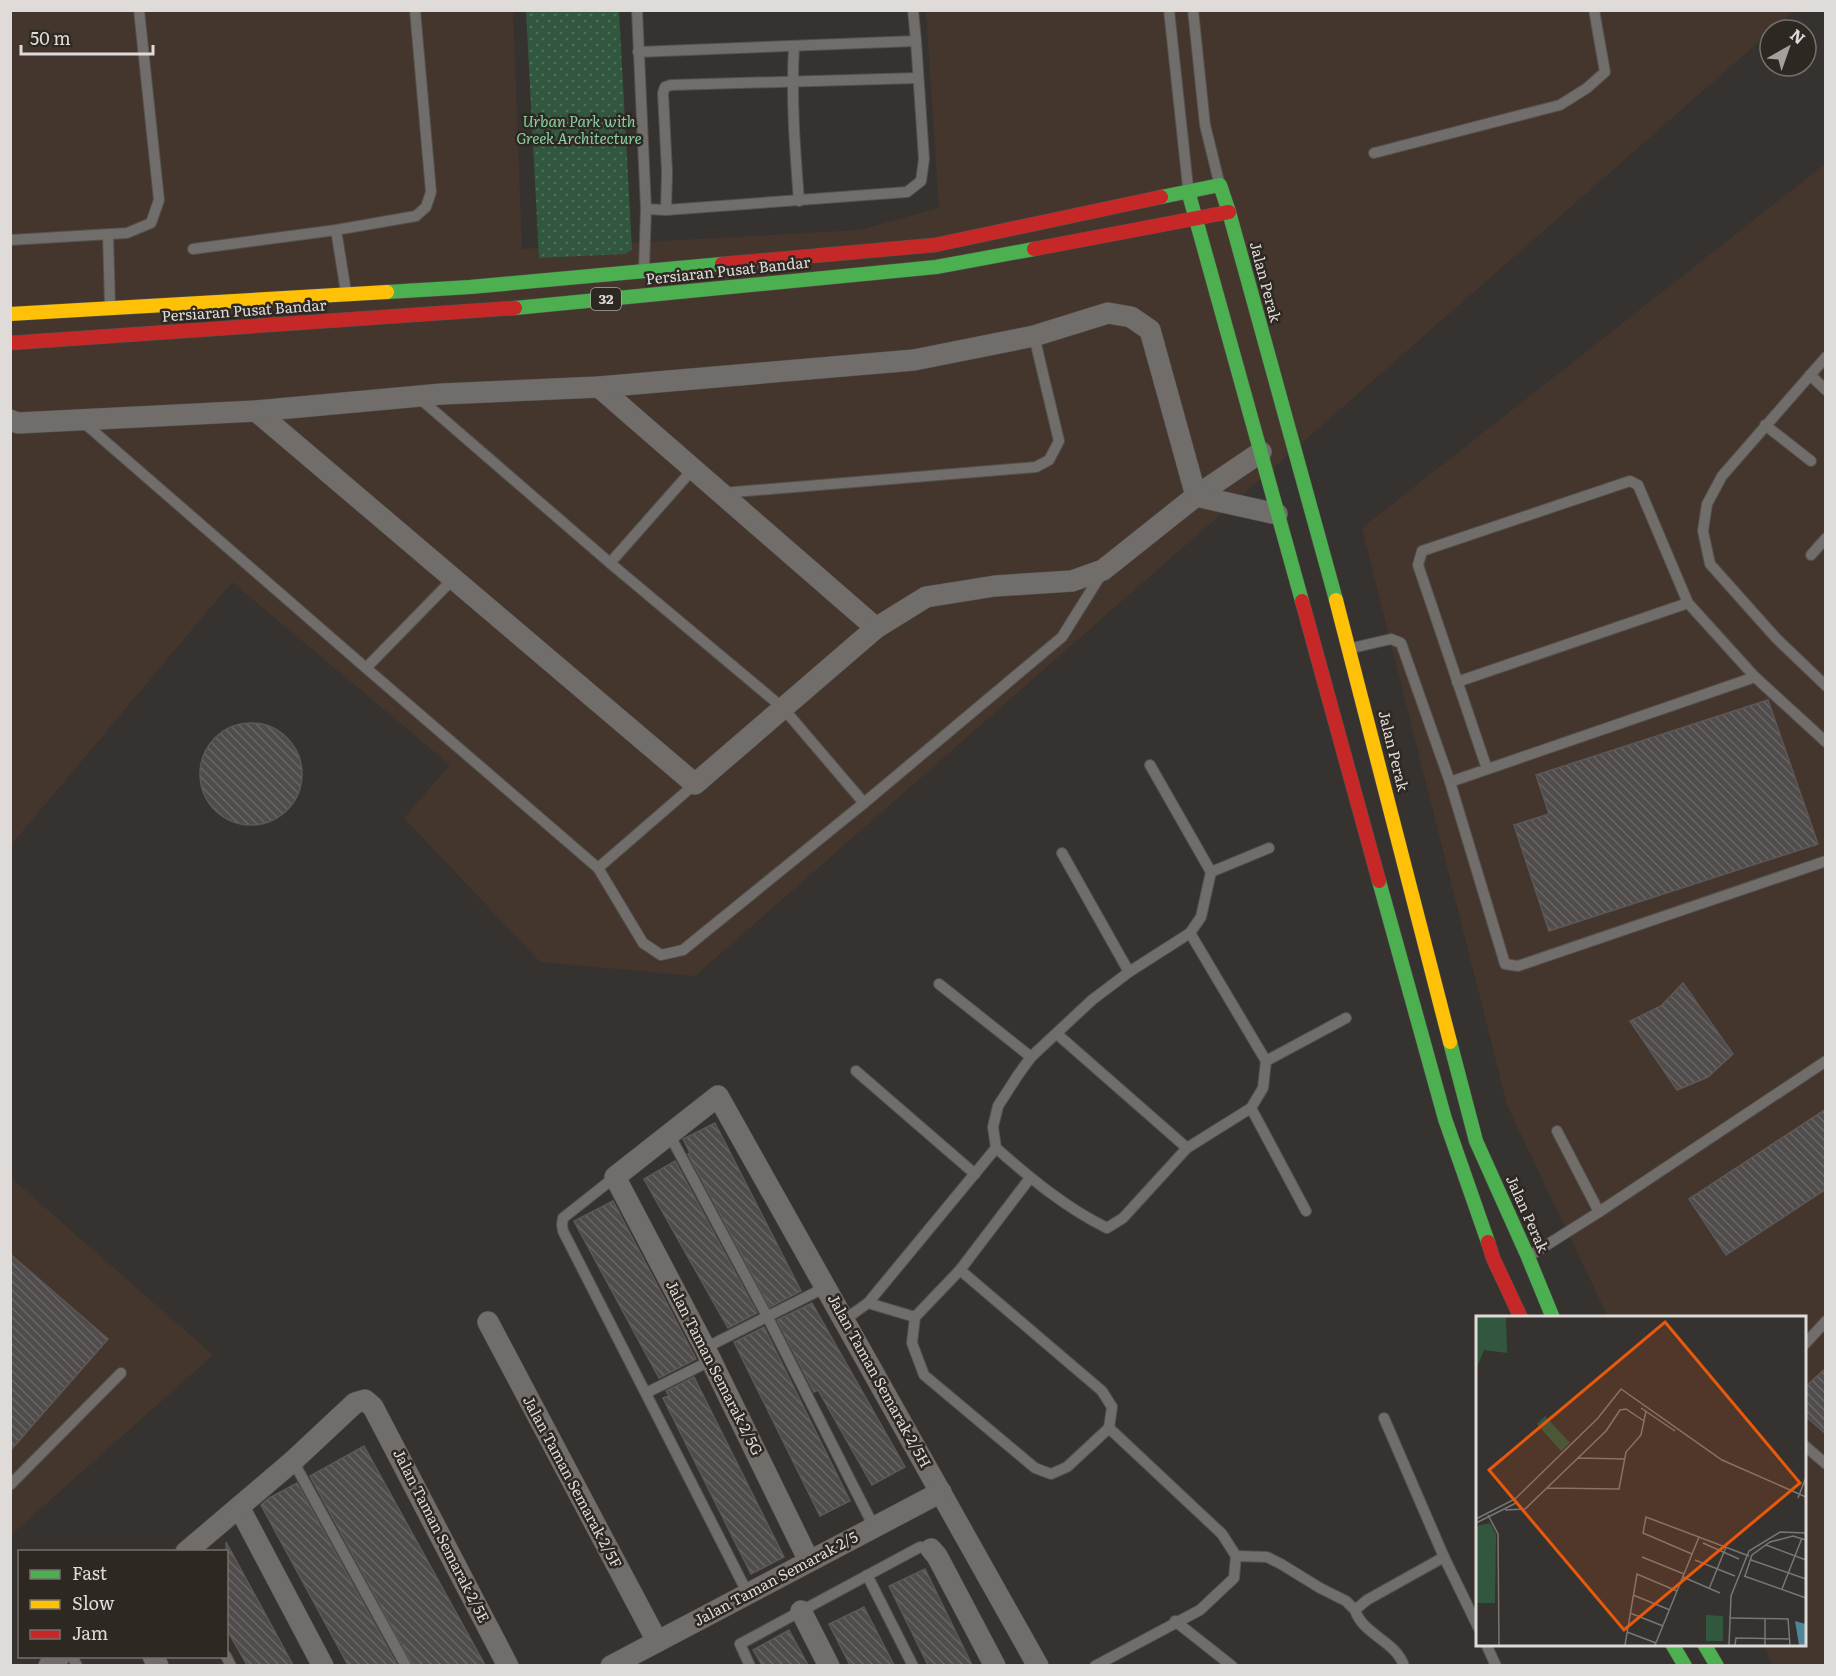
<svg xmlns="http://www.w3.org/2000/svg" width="1836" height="1676" font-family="Literata,serif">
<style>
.industrial{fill:#45362d}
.grass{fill:url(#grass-dots)}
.building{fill:url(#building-back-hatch);stroke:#5b5857;stroke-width:1.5}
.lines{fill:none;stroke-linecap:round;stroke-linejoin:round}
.lane-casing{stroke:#53514e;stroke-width:12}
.street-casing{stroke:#53514e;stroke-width:22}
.fast-casing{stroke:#53514e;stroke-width:15}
.slow-casing{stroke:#53514e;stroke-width:15}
.jam-casing{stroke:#53514e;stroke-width:15}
.lane{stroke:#706d6b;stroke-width:10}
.street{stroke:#706d6b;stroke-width:21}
.fast{stroke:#4caf50;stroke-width:14}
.slow{stroke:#ffc107;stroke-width:14}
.jam{stroke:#c62828;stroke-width:14}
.labels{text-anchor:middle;stroke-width:5;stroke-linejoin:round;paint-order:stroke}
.shield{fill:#2e2823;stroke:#aaa5a2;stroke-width:1.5}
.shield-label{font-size:14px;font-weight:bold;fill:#dfdbd8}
.park-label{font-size:15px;font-style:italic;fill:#88d1a1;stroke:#2e2823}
.street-label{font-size:15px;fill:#dfdbd8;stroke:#2e2823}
.inset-road{fill:none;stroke:#797673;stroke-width:1.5}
.view{fill:#e8590c;fill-opacity:0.15;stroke:#e8590c;stroke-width:3}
.inset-edge{fill:none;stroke:#dfdbd8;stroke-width:3}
</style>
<defs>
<pattern id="grass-dots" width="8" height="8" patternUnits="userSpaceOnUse" patternTransform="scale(1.5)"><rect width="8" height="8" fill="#31583f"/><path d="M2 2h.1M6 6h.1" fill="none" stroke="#4e6f5a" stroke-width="1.8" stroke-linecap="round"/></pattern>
<pattern id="building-back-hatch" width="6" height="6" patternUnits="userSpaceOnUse" patternTransform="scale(1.5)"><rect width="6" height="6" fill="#504c4b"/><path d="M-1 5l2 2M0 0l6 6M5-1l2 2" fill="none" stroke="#696564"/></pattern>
</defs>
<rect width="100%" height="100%" fill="#353230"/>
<!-- industrial -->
<g class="industrial">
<polygon points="11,11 513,11 522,249 859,230 939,208 926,11 1795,11 1772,30 1770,30 1770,32 695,976 540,962 404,818 450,765 232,582 11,845"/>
<polygon points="1825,164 1825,1665 1773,1665 1763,1645 1804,1644 1804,1318 1608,1317 1507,1105 1362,528"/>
<polygon points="10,1177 213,1355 11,1535 10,1535"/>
</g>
<!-- grass -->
<polygon class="grass" points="526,11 619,11 632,250 625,254 539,258"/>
<!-- building -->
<g class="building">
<polygon points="1768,700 1818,844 1549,931 1514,825 1549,814 1536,775"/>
<circle cx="251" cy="774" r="51"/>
<polygon points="1683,983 1733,1054 1708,1077 1677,1090 1630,1021 1661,1006"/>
<polygon points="1826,1109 1826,1189 1726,1255 1689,1199"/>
<polygon points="715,1123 801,1291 770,1307 688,1154 690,1153 683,1139"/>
<polygon points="675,1161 757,1313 728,1328 644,1179"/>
<polygon points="613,1201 696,1359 659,1378 574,1221"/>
<polygon points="10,1254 108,1339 10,1451"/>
<polygon points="812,1303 905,1467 872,1485 818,1390 814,1392 777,1320"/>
<polygon points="764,1327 850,1501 820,1516 734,1342"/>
<polygon points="1826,1368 1826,1434 1804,1415 1804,1388"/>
<polygon points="694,1377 784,1557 751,1574 663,1398 669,1396 666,1391"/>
<polygon points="364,1446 485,1665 413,1665 310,1476"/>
<polygon points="297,1483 397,1665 348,1665 261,1505 269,1498"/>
<polygon points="226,1542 293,1665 247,1665 226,1628"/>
<polygon points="925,1569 972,1665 928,1665 889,1586"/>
<polygon points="864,1607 894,1665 850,1665 829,1624"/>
<polygon points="789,1630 808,1665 762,1665 753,1650"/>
</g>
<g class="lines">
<defs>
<g id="lane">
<polyline points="637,10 646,209 644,268"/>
<polyline points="913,10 916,41"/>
<polyline points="1169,10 1188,187"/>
<polyline points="1193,10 1205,125 1219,182"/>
<path d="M 794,47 C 791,99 795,150 799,201"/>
<polyline points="638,52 916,41 924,159 921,181 907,192 666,210 646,209"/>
<polyline points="1374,153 1560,105 1587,88 1605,72 1594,10"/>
<polyline points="666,210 667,172 663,93 665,87 671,85 918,78"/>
<polyline points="108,234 110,306"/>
<polyline points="10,240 127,233 151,223 159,200 139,10"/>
<polyline points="193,249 336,230"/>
<polyline points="346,292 336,230 416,216 426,207 431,192 415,10"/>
<polyline points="1826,357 1722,476 1707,504 1703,531 1710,564 1776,638 1826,686"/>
<polyline points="1810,375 1826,390"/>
<polyline points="418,397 610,563 783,708 864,803"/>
<polyline points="83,422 366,668 598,868 695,784"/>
<polyline points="1765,425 1811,461"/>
<polyline points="722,493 1036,467 1049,460 1059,441 1034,336"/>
<polyline points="1811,555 1826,538"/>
<polyline points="610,563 693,469"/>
<polyline points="1352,648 1391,639 1401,643 1450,782 1755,677 1688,603 1638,485 1630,481 1422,551 1418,565 1487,769"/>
<polyline points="366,668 453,579"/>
<polyline points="1755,677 1826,742"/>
<polyline points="1457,682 1688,603"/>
<polyline points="1450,782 1505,964 1518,966 1826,861"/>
<path d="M 1062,853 L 1129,972 L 1092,1000 L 1031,1057 L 1018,1075 L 998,1106 L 993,1127 L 996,1148 C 1030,1178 1066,1208 1107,1228 L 1123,1218 L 1187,1148 L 1251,1108 L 1263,1088 L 1266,1061"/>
<polyline points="598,868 643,943 661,955 683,950 864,803 1062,637 1102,573"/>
<polyline points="1211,872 1269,848"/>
<polyline points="1190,933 1266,1061 1346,1018"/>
<polyline points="1129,972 1190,933 1201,917 1211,872 1150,765"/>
<polyline points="939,984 1031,1057"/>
<polyline points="1057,1034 1187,1148"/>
<polyline points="856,1071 975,1174"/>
<polyline points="1251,1108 1306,1211"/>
<polyline points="669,1134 767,1316 874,1527"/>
<polyline points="615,1177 563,1218 562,1225 563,1231 748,1594"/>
<polyline points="1030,1178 960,1270 1102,1391 1112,1407 1109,1428 1222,1534 1236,1556 1234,1578 1200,1610 1095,1666"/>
<polyline points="1599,1212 1826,1061"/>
<polyline points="1531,1255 1599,1212 1557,1131"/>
<polyline points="960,1270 915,1317 912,1343 924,1375 1035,1468 1051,1474 1067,1467 1109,1428"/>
<polyline points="868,1303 915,1317"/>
<polyline points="844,1320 868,1303 996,1148"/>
<polyline points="1804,1345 1826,1321"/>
<polyline points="705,1348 826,1287"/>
<polyline points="646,1393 712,1360"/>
<polyline points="1384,1418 1444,1557 1478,1627"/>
<polyline points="1804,1445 1826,1464"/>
<polyline points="293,1461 406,1666"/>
<polyline points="10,1485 121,1373"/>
<polyline points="1236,1556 1267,1557 1281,1564 1320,1588 1346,1601 1355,1610"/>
<polyline points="867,1575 913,1666"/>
<polyline points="1175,1621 1232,1666"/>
<polyline points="1486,1644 1496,1666"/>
<polyline points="72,1656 77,1666"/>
<polyline points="226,1656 231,1666"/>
<polyline points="750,1666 740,1644 920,1547 931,1549"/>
<path d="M 1404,1666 C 1396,1641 1363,1635 1355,1610 L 1367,1600 L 1444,1557"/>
</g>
<g id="street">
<polyline points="599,387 876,628"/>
<polyline points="256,411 695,784 876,628 926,597 995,586 1072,581 1103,570 1196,496 1261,452"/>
<polyline points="10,420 18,423 256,411 442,394 599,387 914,360 1034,336 1108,313 1131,317 1150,330 1196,496"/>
<polyline points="1196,496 1277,514"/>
<polyline points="488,1322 657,1641"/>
<polyline points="239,1507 323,1666"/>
<polyline points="931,1549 937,1556 995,1666"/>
<polyline points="186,1552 293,1461 355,1403 365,1400 373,1407 508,1666"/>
<polyline points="809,1561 705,1348 615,1177 718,1096 1038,1666"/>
<polyline points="801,1611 829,1666"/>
<polyline points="153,1656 158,1666"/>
<polyline points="49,1666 60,1656"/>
<polyline points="611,1666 941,1492"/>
</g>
<g id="fast">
<polyline points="1161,197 1220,185 1229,212 1336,600"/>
<polyline points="1190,198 1302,601"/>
<polyline points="387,292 470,287 722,264"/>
<polyline points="515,308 936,267 1034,249"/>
<polyline points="1379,881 1445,1119 1488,1242"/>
<polyline points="1450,1042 1476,1141 1528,1257 1553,1318"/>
<polyline points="1672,1644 1685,1666"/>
<polyline points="1704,1644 1717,1666"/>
</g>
<g id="slow">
<polyline points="10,314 387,292"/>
<polyline points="1336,600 1450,1042"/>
</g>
<g id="jam">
<polyline points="1034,249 1229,212"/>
<polyline points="722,264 935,245 1161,197"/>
<polyline points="10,343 515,308"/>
<polyline points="1302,601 1379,881"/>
<polyline points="1488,1242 1493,1258 1521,1318"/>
</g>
</defs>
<!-- lane casing -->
<use href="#lane" class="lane-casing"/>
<!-- street casing -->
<use href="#street" class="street-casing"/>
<!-- fast casing -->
<use href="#fast" class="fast-casing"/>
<!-- slow casing -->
<use href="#slow" class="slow-casing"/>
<!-- jam casing -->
<use href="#jam" class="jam-casing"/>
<!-- lane -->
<use href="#lane" class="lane"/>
<!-- street -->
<use href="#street" class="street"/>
<!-- fast -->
<use href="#fast" class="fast"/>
<!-- slow -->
<use href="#slow" class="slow"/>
<!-- jam -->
<use href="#jam" class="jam"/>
</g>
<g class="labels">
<!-- shield labels -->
<rect class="shield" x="591" y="288" width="30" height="22" rx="4.5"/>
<g class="shield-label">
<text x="606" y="304">32</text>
</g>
<!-- park labels -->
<g class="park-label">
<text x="579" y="127">Urban Park with<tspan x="579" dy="17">Greek Architecture</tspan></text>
</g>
<!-- street labels -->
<g class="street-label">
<text transform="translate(728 271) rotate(-6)" y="5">Persiaran Pusat Bandar</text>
<text transform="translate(1265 282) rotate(75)" y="5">Jalan Perak</text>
<text transform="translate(244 311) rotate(-4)" y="5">Persiaran Pusat Bandar</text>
<text transform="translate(1393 751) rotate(76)" y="5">Jalan Perak</text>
<text transform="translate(1527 1214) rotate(66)" y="5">Jalan Perak</text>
<text transform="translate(714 1368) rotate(63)" y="5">Jalan Taman Semarak 2/5G</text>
<text transform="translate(879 1381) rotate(61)" y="5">Jalan Taman Semarak 2/5H</text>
<text transform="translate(572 1482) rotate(62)" y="5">Jalan Taman Semarak 2/5F</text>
<text transform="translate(441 1536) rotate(63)" y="5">Jalan Taman Semarak 2/5E</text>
<text transform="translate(776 1579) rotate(-28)" y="5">Jalan Taman Semarak 2/5</text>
</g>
</g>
<!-- overview -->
<g transform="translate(1476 1316)">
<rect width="330" height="330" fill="#353230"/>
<path d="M 0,1 L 30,1 L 31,37 L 8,34 L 0,54 ZM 69,100 L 94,127 L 85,135 L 61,108 Z" fill="#31583f"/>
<path d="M 14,207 L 20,218 L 19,287 L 0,287 L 0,210 Z" fill="#31583f"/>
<path d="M 230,299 L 247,300 L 247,325 L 230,325 Z" fill="#31583f"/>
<path d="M 319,305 L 330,308 L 330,329 L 323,329 Z" fill="#4e8598"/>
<path class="inset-road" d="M 165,92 L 199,115M 102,142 L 148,143M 71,172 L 143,173 L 150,136 L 165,119 L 170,95M 322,182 L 330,161M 29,194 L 49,193 L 130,115 L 144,94 L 150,93 L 168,105M 12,199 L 22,218 L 23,329M 0,203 L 39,183 L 122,102 L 145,73 L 246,144 L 330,181M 0,207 L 42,186M 227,227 L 263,243M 290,229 L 330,244M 216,238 L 167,217 L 170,201 L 273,240M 166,241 L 208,258M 219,244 L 259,260M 275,244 L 330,263M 268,260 L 330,282M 269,260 L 276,239 L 294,226 L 317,220 L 330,224M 207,261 L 244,277M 233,273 L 250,231M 306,273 L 326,222M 157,279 L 194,294M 154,297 L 187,310M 253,302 L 312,303 L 314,329M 151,316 L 180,327M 149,329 L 161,258 L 201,275M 179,329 L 223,221M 253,329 L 255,280 L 273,235 L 304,216 L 330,217M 259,329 L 260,322 L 314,323M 289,329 L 289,302"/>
<path class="view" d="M 189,6 L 324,167 L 148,314 L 13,154 Z"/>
<rect width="330" height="330" class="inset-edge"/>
</g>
<!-- border -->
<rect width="1836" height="1676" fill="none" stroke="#dfdbd8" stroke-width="24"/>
<!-- legend -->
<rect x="18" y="1550" width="210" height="108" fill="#2e2823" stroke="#75706b" stroke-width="1.5"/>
<rect x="30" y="1570" width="30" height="9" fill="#4caf50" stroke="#75706b" stroke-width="1.5"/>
<text x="72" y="1580" font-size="18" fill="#dfdbd8">Fast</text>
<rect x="30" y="1600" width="30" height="9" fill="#ffc107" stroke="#75706b" stroke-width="1.5"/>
<text x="72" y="1610" font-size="18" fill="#dfdbd8">Slow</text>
<rect x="30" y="1630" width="30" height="9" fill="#c62828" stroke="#75706b" stroke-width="1.5"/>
<text x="72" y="1640" font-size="18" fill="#dfdbd8">Jam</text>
<!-- north arrow -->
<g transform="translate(1788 48) rotate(40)"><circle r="28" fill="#2e2823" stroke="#75706b" stroke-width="1.5"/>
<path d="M0-4.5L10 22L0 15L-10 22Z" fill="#a4a09d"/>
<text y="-9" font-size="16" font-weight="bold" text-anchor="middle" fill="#dfdbd8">N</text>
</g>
<!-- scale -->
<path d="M21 45v9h132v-9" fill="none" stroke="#dfdbd8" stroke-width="3"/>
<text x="30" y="45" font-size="18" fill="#dfdbd8" stroke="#2e2823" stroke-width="4.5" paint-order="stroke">50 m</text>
</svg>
